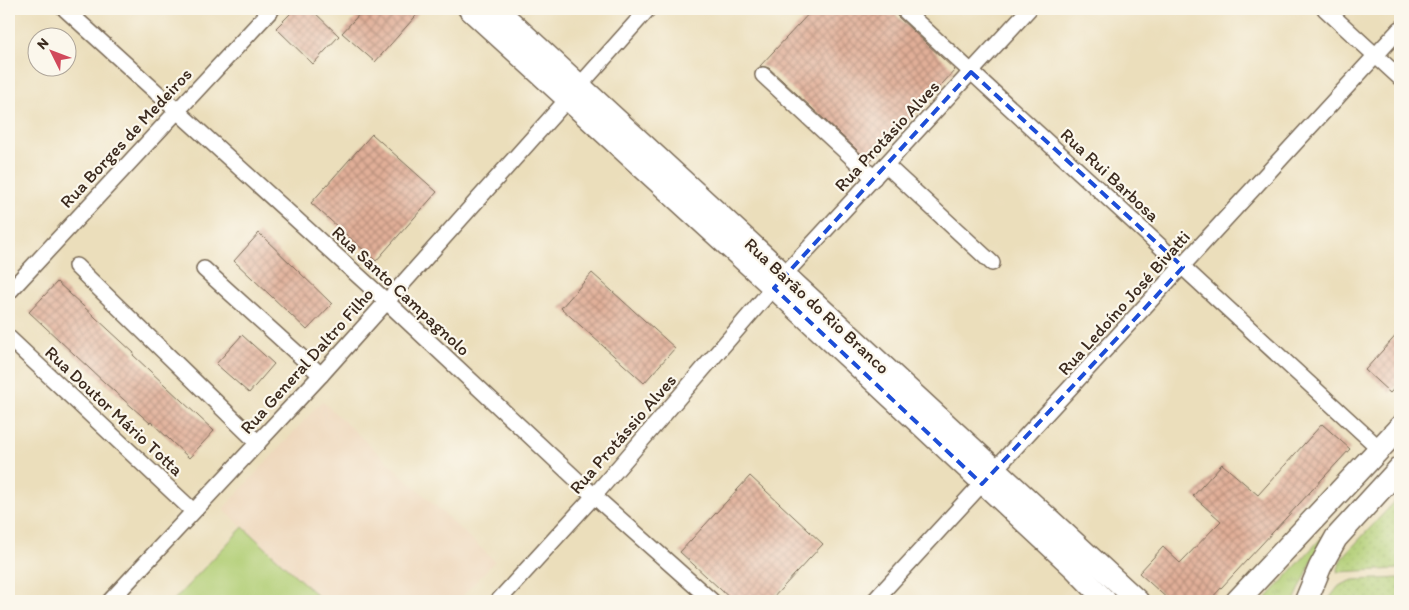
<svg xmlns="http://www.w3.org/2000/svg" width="1409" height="610" font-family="Itim,sans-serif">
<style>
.built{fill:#eed7bb}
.grass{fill:url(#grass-tufts);stroke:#767c4a}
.park{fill:url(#park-dots);stroke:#767c4a}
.garden{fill:#b1ce75;stroke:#767c4a}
.building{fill:url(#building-cross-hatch)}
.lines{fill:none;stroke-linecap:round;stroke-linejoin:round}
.minor-casing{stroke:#796955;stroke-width:18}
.secondary-casing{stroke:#796955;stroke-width:24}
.primary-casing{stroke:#796955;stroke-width:25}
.minor{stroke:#fff;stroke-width:15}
.secondary{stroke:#fff;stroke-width:21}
.primary{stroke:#fff;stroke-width:22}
.marked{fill:none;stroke:#1d4ed8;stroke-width:4;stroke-dasharray:10 6;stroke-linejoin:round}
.labels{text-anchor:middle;stroke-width:4.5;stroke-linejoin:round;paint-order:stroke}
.street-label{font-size:18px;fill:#3b2a1e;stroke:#fbf7ec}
</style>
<defs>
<pattern id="grass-tufts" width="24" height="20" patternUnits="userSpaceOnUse" patternTransform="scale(1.25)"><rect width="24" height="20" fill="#b1ce75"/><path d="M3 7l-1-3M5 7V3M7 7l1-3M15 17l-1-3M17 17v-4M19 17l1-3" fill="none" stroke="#99b165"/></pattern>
<pattern id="park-dots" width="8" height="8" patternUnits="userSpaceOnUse" patternTransform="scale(1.25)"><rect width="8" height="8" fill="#b1ce75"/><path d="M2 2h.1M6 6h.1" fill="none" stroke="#99b165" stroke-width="1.8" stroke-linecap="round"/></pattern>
<pattern id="building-cross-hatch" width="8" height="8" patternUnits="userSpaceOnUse" patternTransform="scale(1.25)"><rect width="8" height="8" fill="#e1af98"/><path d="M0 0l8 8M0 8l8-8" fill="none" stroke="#b88f7b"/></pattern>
</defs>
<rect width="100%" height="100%" fill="#fbf7ec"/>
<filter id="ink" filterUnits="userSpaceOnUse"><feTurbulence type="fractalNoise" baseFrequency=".02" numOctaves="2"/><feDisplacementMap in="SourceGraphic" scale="10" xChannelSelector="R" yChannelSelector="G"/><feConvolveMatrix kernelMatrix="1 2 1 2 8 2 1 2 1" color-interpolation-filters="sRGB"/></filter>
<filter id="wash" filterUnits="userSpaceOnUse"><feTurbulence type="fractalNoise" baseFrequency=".0096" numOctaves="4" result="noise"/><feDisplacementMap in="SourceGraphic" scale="20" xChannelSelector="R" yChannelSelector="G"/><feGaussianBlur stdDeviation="1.12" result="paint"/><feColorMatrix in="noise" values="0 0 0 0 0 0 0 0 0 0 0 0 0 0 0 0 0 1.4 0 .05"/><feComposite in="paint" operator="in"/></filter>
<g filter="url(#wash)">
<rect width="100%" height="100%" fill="#ebdebb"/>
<!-- built -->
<polygon class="built" points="322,401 495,561 458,601 323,601 223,509"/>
<!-- grass -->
<polygon class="grass" points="1334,524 1312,561 1294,601 1264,601"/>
<!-- park -->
<g class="park">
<polygon points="1400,496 1400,569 1337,572 1342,558"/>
<polygon points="1400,578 1400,601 1327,601 1339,586 1353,580"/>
</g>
<!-- garden -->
<polygon class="garden" points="243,527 323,601 173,601"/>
<g id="blocks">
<!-- building -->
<g class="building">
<polygon points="295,9 311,9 339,36 313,64 276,28"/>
<polygon points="364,9 422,9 375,62 342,33"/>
<polygon points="813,9 894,9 897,16 955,70 870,162 769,68 760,66"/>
<polygon points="372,134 437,192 376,261 311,203"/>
<polygon points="259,233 332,304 307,330 234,261"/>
<polygon points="592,273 675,348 644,383 561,308"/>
<polygon points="57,282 134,353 133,355 214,431 189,458 151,422 150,423 105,383 29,312"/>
<polygon points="1400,331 1400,382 1390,393 1365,370"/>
<polygon points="242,335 274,364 249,393 216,364"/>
<polygon points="1322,424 1350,449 1209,601 1170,601 1139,573 1163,547 1180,563 1221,521 1193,496 1222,464 1258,495"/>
<polygon points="750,476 823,544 770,601 733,601 680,552"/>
</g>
</g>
</g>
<g filter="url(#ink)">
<use href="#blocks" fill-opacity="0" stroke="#796955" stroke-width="1"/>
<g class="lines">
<defs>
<g id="minor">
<polyline points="65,9 386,301 594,496 712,601"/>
<polyline points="903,9 1380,449"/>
<polyline points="1325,9 1400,78"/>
<polyline points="763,75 874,178"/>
<polyline points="886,165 992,263"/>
<polyline points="76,266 258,443"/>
<polyline points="204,269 321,375"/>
<polyline points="9,292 272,9"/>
<polyline points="9,338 193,511"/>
<polyline points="110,601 321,375 648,9"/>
<polyline points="498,601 594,496 784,275 1029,9"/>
<polyline points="874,601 1400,29"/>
</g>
<g id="secondary">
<polyline points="469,9 774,288 1074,568 1106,601"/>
<polyline points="497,9 1138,601"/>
</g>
<g id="primary">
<polyline points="1237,601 1400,427"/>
<polyline points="1306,601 1320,567 1336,538 1400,468"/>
</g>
</defs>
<!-- minor casing -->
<use href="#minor" class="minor-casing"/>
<!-- secondary casing -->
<use href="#secondary" class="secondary-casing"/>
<!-- primary casing -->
<use href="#primary" class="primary-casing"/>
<!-- minor -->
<use href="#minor" class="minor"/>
<!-- secondary -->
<use href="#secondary" class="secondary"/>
<!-- primary -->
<use href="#primary" class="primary"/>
</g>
</g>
<!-- marked area -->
<path class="marked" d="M 971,72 L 1183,267 L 982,484 L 774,288 Z"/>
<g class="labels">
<!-- street labels -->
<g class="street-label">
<text transform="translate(887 136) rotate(-47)" y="6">Rua Protásio Alves</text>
<text transform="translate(126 138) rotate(-47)" y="6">Rua Borges de Medeiros</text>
<text transform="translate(1110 175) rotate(43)" y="6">Rua Rui Barbosa</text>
<text transform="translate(401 291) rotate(43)" y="6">Rua Santo Campagnolo</text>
<text transform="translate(1124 303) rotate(-48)" y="6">Rua Ledoíno José Bivatti</text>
<text transform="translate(817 306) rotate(43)" y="6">Rua Barão do Rio Branco</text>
<text transform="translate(307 361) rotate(-48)" y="6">Rua General Daltro Filho</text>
<text transform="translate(114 411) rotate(43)" y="6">Rua Doutor Mário Totta</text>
<text transform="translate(623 434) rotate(-49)" y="6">Rua Protássio Alves</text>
</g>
</g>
<!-- margin -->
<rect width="1409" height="610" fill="none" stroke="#fbf7ec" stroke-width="30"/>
<!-- north arrow -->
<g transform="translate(52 52) rotate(312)"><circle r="24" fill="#fbf7ec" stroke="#aea59a"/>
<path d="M0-4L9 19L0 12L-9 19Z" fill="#d1495b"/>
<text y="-8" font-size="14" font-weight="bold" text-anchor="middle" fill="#3b2a1e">N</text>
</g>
</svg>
